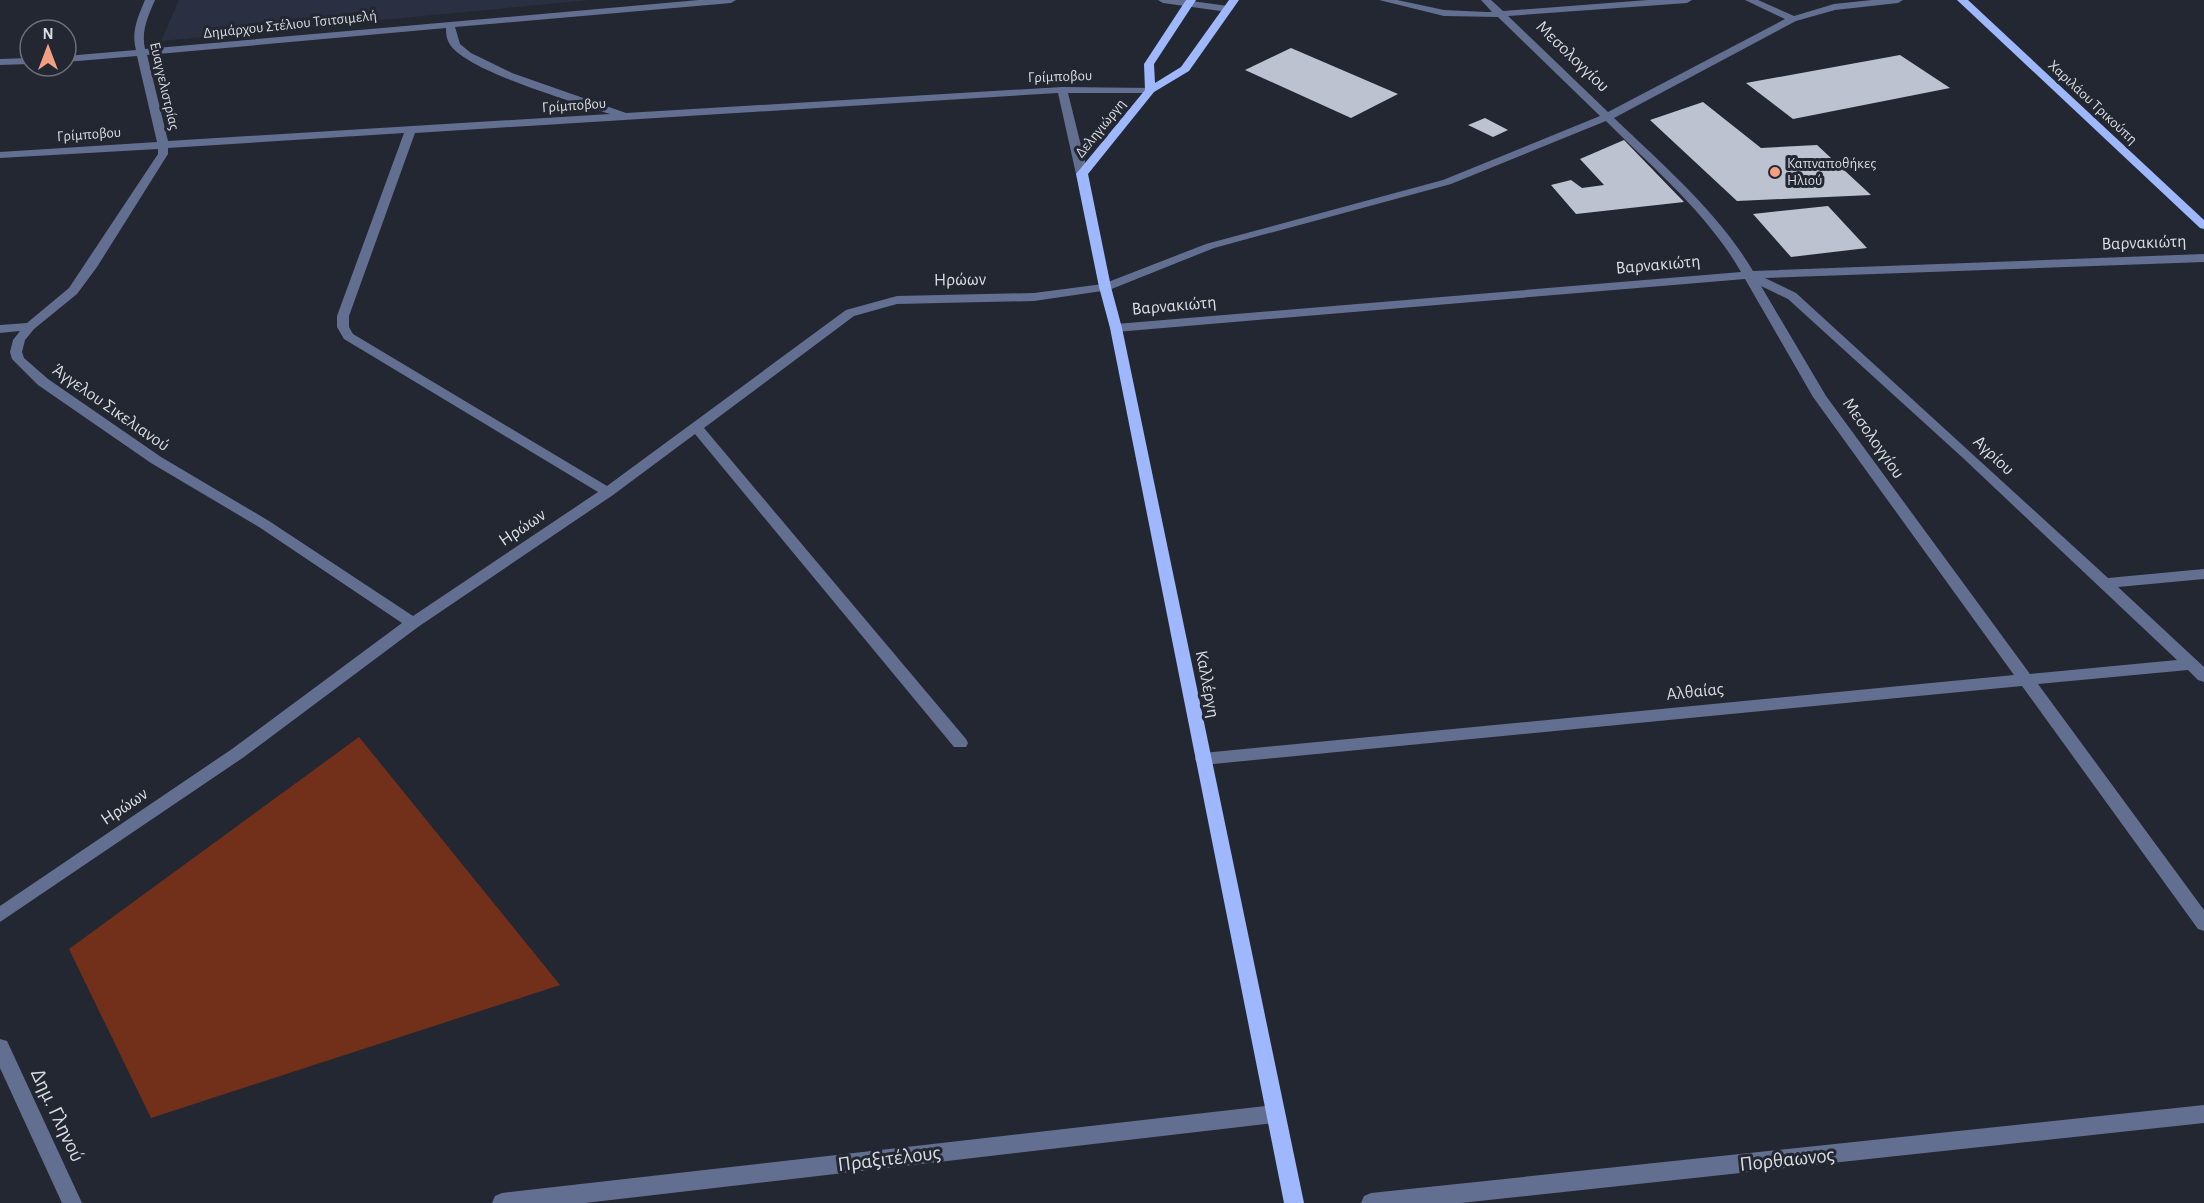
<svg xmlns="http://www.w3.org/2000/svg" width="2204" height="1203" font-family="'Alegreya Sans',sans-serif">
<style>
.built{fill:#2a3041}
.green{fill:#72301a}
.building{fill:#bdc2d0}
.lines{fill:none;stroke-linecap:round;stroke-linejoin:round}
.minor{fill:#636f91;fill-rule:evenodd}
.major{fill:#9fb7fd;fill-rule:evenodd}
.poi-dot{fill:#f39f84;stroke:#232731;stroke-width:2}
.labels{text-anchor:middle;stroke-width:6;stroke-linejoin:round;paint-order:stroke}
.far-street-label{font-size:15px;fill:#d9dce3;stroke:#232731}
.far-poi-label{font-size:15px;fill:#d9dce3;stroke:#232731;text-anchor:start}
.street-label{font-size:18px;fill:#d9dce3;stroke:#232731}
.near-street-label{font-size:21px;fill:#d9dce3;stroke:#232731}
</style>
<rect width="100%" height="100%" fill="#232731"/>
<!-- built -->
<polygon class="built" points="179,0 590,0 161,41"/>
<!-- green -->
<polygon class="green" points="359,737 560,985 151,1118 69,949"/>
<!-- building -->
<g class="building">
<polygon points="1291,48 1398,94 1351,118 1245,70"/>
<polygon points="1900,55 1950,88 1793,119 1746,83"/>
<polygon points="1703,102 1761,148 1817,145 1871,195 1737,201 1650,120"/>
<polygon points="1485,118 1508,130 1493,137 1468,125"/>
<polygon points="1624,140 1684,202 1576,214 1551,185 1571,180 1582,188 1604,185 1580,159"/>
<polygon points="1828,206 1867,248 1791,257 1753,214"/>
</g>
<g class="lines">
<!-- minor -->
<g class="minor">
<path d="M 145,0 L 155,0 C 148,16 141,31 145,49 L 699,0 L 736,0 L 731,3 L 455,27 L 460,44 L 471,53 L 512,73 L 626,113 L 1062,87 L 1154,88 L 1155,90 L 1150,93 L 1068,93 L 1088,174 L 1082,177 L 1076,174 L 1058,93 L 415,133 L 349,316 L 349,327 L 353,334 L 607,486 L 846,310 L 897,296 L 1034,293 L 1103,284 L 1206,244 L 1443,180 L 1600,116 L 1498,17 L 1444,16 L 1379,0 L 1397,0 L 1444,10 L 1486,12 L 1492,12 L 1481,0 L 1491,0 L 1503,11 L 1648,0 L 1692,0 L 1687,3 L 1508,16 L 1608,112 L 1785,19 L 1745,0 L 1758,0 L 1794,16 L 1834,4 L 1872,0 L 1903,0 L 1898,3 L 1835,10 L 1796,21 L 1614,118 C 1663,165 1718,212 1753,271 L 2204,254 L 2204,262 L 1765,278 L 1796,293 L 2108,578 L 2204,569 L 2204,579 L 2118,587 L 2204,667 L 2204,682 L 2198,680 L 2188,670 L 2038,684 L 2204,910 L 2204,931 L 2198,929 L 2022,686 L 1203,765 L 1197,763 L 1195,759 L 1197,755 L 1203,753 L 2014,675 L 1813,397 L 1745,279 L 1116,332 L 1110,328 L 1116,324 L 1741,272 C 1708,214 1653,168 1606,121 L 1451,184 L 1214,248 L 1109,290 L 1034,301 L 897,304 L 854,316 L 704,428 L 966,739 L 968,743 L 966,747 L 954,747 L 695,434 L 613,495 L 418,627 L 244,757 L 0,922 L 0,906 L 232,749 L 402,623 L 259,527 L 151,463 L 38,385 L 12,359 L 10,352 L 13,340 L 20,331 L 0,333 L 0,325 L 27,323 L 69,288 L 158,154 L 158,149 L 0,158 L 0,152 L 157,142 L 137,56 L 66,62 L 66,56 L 136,50 C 131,31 138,17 145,0 ZM 446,28 C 446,35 447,41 451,46 C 472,73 575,102 610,114 L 168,141 L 147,55 ZM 404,133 L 337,316 L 337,327 L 344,339 L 598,492 L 413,616 L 269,521 L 161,457 L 48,379 L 24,358 L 22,352 L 25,340 L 34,329 L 77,294 L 97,267 L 168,154 L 168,148 ZM 1761,286 L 1788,299 L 1963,458 L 2177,660 L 2030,674 L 1826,396 Z"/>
<polygon points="1158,0 1184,0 1228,6 1233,9 1228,12 1163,3"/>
<polygon points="30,58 30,64 0,65 0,59"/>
<polygon points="0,1039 7,1041 82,1203 62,1203 0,1068"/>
<polygon points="1275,1105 1282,1108 1285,1114 1282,1120 1275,1123 585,1203 492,1203 495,1196 502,1193"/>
<polygon points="2204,1105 2204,1123 1461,1203 1361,1203 1364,1196 1371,1193"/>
</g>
<!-- major -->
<g class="major">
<polygon points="1186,0 1196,0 1154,64 1155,83 1181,67 1229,0 1239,0 1189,71 1154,92 1088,174 1111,287 1122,328 1304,1203 1284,1203 1110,328 1099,287 1076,174 1145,90 1144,64"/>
<polygon points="1957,0 1968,0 2204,220 2204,229 2200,228"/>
</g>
</g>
<!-- markers -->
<circle class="poi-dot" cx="1775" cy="172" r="6"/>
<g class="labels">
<!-- far-street labels -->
<g class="far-street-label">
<text transform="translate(290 24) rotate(-6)" y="5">Δημάρχου Στέλιου Τσιτσιμελή</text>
<text transform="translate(1060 76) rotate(-2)" y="5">Γρίμποβου</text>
<text transform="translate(165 86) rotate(77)" y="5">Ευαγγελιστρίας</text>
<text transform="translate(2093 102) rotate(43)" y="5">Χαριλάου Τρικούπη</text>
<text transform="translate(574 105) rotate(-4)" y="5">Γρίμποβου</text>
<text transform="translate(1100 128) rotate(-51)" y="5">Δεληγιώργη</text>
<text transform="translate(89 134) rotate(-4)" y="5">Γρίμποβου</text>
</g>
<!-- far-poi labels -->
<g class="far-poi-label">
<text x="1787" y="168">Καπναποθήκες<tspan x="1787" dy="17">Ηλιού</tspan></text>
</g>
<!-- street labels -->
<g class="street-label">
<text transform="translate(1573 56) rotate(44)" y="6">Μεσολογγίου</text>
<text transform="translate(2144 242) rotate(-2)" y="6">Βαρνακιώτη</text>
<text transform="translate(1658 264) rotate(-5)" y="6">Βαρνακιώτη</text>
<text transform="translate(960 279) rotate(-1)" y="6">Ηρώων</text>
<text transform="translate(1174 305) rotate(-5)" y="6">Βαρνακιώτη</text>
<text transform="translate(111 407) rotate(35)" y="6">Άγγελου Σικελιανού</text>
<text transform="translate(1874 438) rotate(55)" y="6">Μεσολογγίου</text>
<text transform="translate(1994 455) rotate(43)" y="6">Αγρίου</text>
<text transform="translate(522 527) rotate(-34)" y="6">Ηρώων</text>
<text transform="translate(1208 684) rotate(79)" y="6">Καλλέργη</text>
<text transform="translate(1695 691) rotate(-6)" y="6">Αλθαίας</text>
<text transform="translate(124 806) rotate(-34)" y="6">Ηρώων</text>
</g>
<!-- near-street labels -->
<g class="near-street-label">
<text transform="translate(58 1115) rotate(65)" y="7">Δημ. Γληνού</text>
<text transform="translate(889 1158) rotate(-7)" y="7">Πραξιτέλους</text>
<text transform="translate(1787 1159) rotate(-6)" y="7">Πορθαωνος</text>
</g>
</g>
<!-- north arrow -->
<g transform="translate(48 48)"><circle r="28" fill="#232731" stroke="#6c6f78" stroke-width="1.5"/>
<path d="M0-4.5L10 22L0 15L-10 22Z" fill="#f39f84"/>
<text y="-9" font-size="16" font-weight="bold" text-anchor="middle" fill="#d9dce3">N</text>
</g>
</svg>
